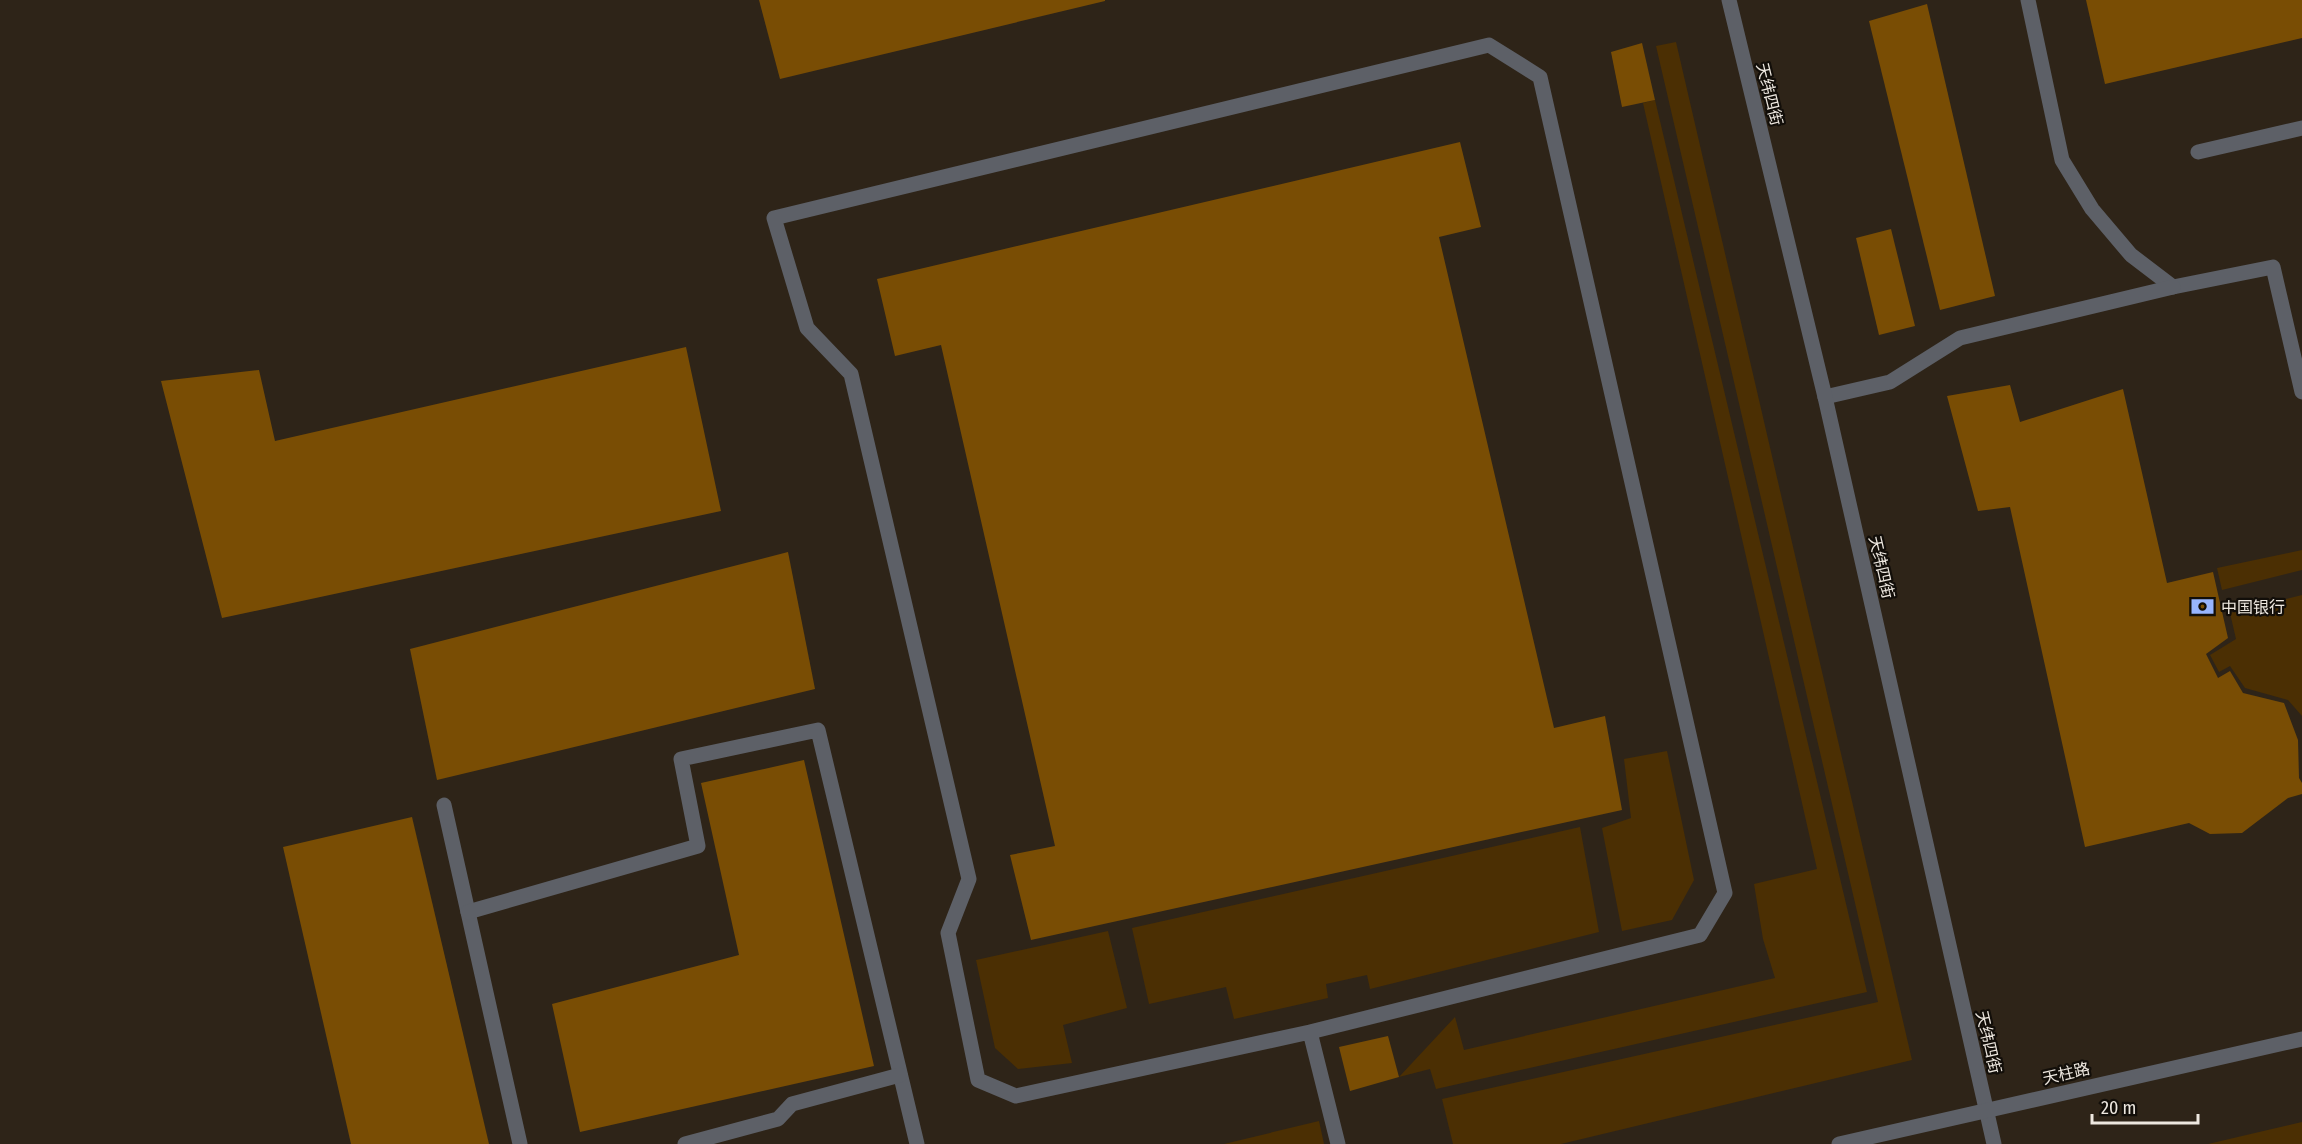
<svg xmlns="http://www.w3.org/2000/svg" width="2302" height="1144" font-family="'Fira Sans Condensed','Noto Sans SC',sans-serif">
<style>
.green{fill:#4b2f03}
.building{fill:#794d04}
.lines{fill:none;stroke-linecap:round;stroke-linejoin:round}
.lane{stroke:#5d6067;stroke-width:15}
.street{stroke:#5d6067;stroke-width:15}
.labels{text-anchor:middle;stroke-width:4.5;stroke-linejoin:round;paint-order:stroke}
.street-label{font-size:16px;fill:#eee8e0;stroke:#120e09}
.poi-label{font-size:16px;fill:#eee8e0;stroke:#120e09;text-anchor:start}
</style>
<rect width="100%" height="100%" fill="#2e2418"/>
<!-- green -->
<g class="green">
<polygon points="1676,42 1912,1060 1561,1144 1453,1144 1442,1099 1878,1002 1656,46"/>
<polygon points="1655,100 1867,992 1436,1089 1430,1069 1399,1077 1455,1017 1464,1050 1775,978 1763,939 1754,884 1817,869 1643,103"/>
<polygon points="2302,550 2302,570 2222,590 2217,568"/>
<polygon points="2302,595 2302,716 2288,700 2245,688 2230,666 2219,672 2210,655 2236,639 2230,613"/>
<polygon points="1667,751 1694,880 1672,920 1622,931 1602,828 1631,818 1624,759"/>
<polygon points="1580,827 1599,932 1370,989 1367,975 1326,984 1328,998 1234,1019 1226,987 1149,1004 1132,928"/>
<polygon points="1108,931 1127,1008 1063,1025 1072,1063 1018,1069 995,1048 976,960"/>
<polygon points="1319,1121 1324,1144 1224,1144"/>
<polygon points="2302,1122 2302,1144 2208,1144"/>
</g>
<!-- building -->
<g class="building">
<polygon points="759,0 1105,0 1105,1 780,79"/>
<polygon points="2086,0 2302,0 2302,38 2105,84"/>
<polygon points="1927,4 1995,296 1940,310 1869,21"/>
<polygon points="1642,43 1655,100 1622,107 1611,52"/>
<polygon points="1460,142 1481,227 1439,237 1554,728 1605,716 1622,810 1031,940 1010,855 1055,846 941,345 895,356 877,279"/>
<polygon points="1891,229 1915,326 1879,335 1856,238"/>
<polygon points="686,347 721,511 222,618 161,381 259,370 275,441"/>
<polygon points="2010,385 2020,422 2123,389 2167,583 2213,572 2228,638 2206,654 2218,678 2230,671 2243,693 2284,703 2298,740 2299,778 2302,783 2302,794 2288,798 2242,833 2210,834 2189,823 2085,847 2010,507 1978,511 1947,396"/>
<polygon points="788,552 815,689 437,780 410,649"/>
<polygon points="804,760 874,1066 580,1132 552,1004 739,955 701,783"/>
<polygon points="412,817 489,1144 351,1144 283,847"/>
<polygon points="1388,1036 1399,1077 1350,1091 1339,1047"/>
</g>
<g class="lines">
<!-- lane -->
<g class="lane">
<polyline points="2028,0 2062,160 2092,209 2131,255 2173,287 2273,267 2302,392"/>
<polyline points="2198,152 2302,128"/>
<polyline points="1825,397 1890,382 1960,338 2173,287"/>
<polyline points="444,805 520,1144"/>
<polyline points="468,912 698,846 681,759 818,730 917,1144"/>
<polyline points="1310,1032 1016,1096 978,1080 948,933 969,879 851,374 807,328 774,218 1489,45 1540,77 1725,893 1700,935 1310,1032 1338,1144"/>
<polyline points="685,1144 778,1119 792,1104 900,1075"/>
</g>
<!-- street -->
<g class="street">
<polyline points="1729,0 1825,397 1994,1144"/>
<polyline points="1839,1144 2302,1039"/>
</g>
</g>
<!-- icons -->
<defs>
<symbol id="bank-bare" viewBox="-9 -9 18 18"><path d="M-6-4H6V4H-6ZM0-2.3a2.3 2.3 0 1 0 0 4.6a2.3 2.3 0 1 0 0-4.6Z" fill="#98b5fd" stroke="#120e09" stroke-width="2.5" paint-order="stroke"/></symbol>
</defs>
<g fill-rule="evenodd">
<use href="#bank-bare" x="2186" y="590" width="33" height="33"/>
</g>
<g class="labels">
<!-- street labels -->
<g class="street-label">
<text transform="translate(1770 94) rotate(76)" y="6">天纬四街</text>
<text transform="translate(1882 567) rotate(77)" y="6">天纬四街</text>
<text transform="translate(1989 1042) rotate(77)" y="6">天纬四街</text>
<text transform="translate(2066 1073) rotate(-13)" y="6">天柱路</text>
</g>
<!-- poi labels -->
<g class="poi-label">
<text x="2221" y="613">中国银行</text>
</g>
</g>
<!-- scale -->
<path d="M2092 1114v9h106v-9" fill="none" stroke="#eee8e0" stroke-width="3"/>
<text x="2101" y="1114" font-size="18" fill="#eee8e0" stroke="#120e09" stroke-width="4.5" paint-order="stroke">20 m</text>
</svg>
